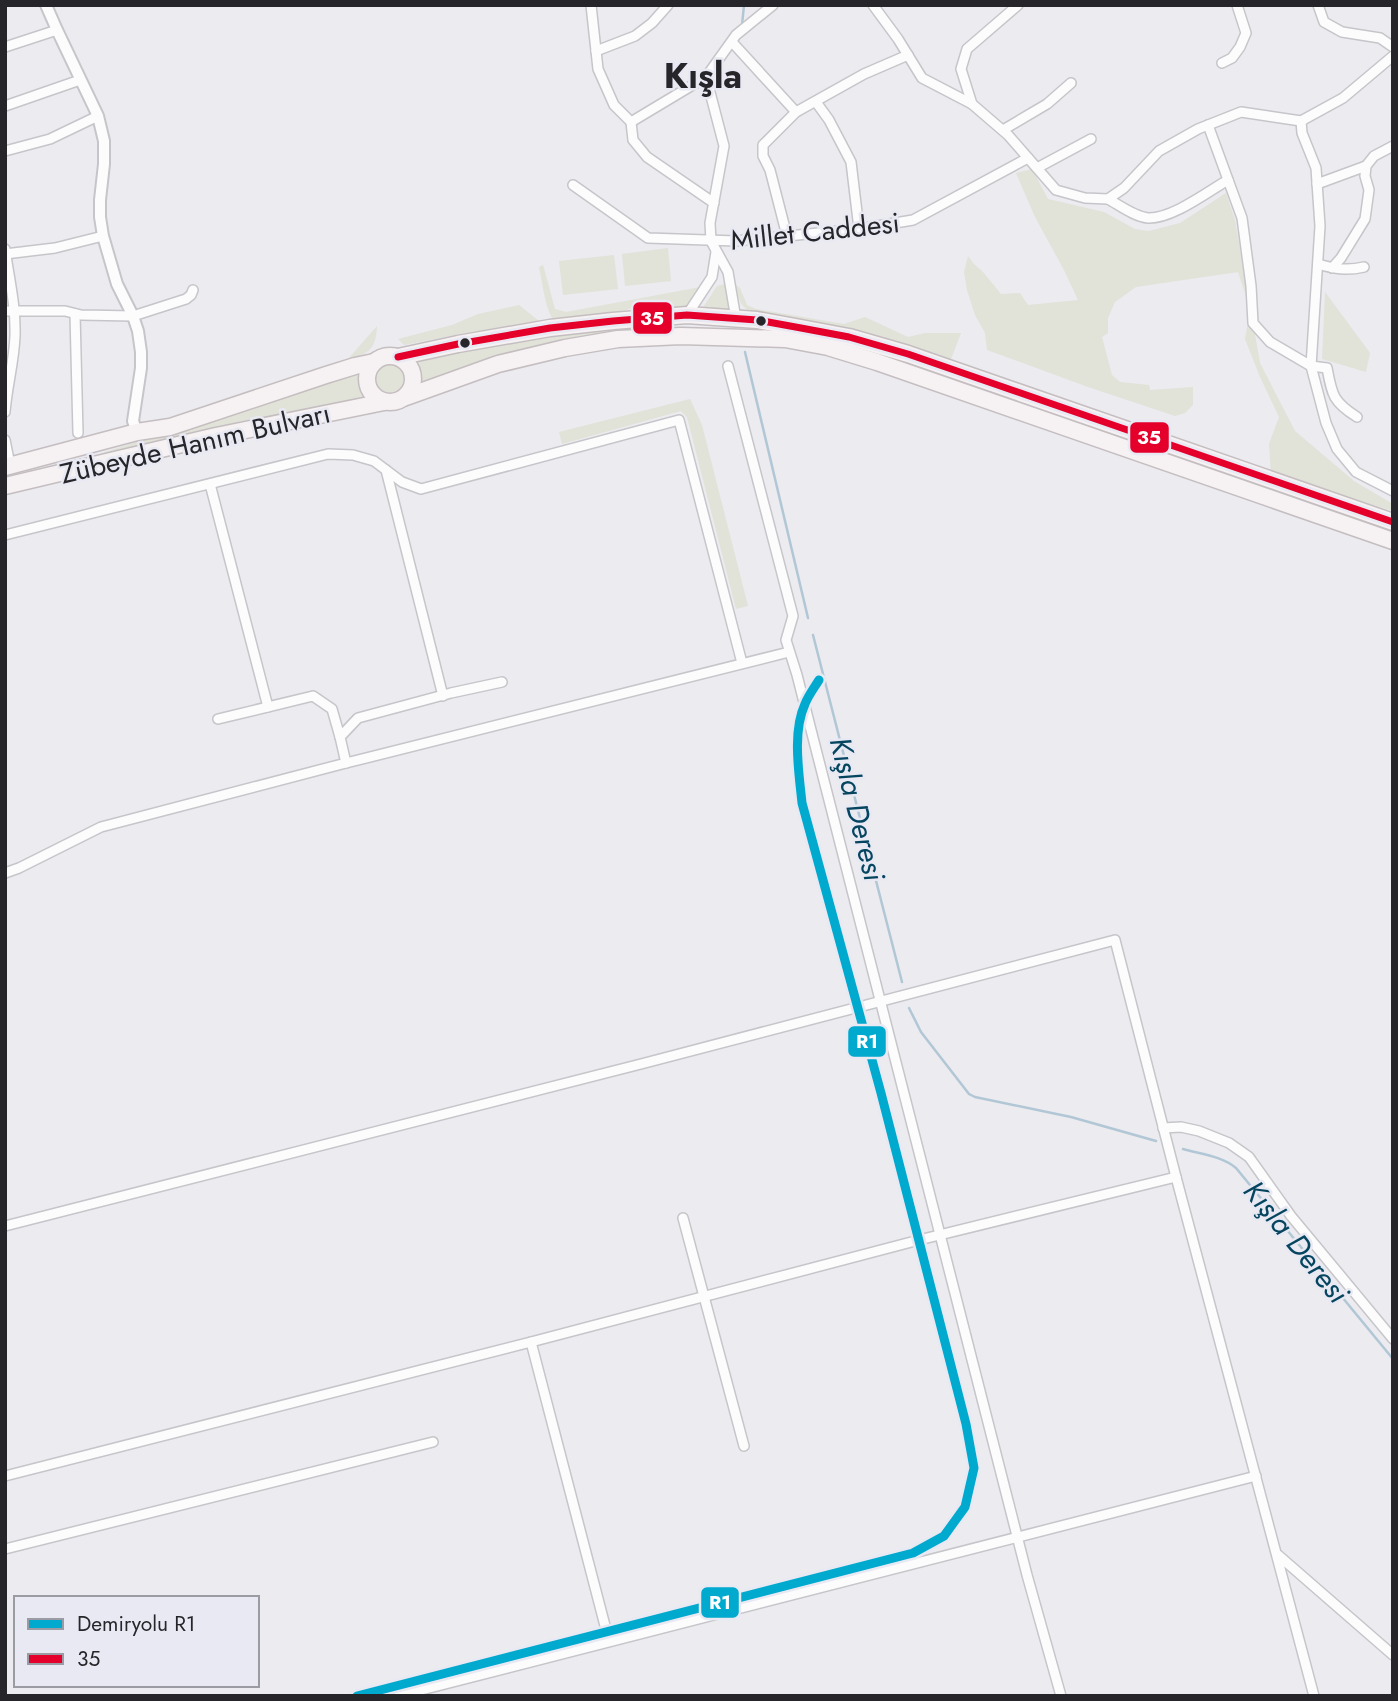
<svg xmlns="http://www.w3.org/2000/svg" width="1398" height="1701" font-family="Jost,sans-serif">
<style>
.green{fill:#e1e2d8}
.lines{fill:none;stroke-linecap:round;stroke-linejoin:round}
.stream{stroke:#b2c7d5;stroke-width:2.5}
.minor-casing{stroke:#c6c6ca;stroke-width:12}
.tertiary-casing{stroke:#c6c6ca;stroke-width:14}
.trunk-casing{stroke:#c5bec1;stroke-width:19}
.minor{stroke:#fcfcfd;stroke-width:9}
.tertiary{stroke:#fcfcfd;stroke-width:10}
.trunk{stroke:#f6f1f2;stroke-width:16}
.bus-1-casing{stroke:#e8e9f3;stroke-width:12}
.bus-1{stroke:#e4002b;stroke-width:7}
.rail-1-casing{stroke:#e8e9f3;stroke-width:14}
.rail-1{stroke:#00a9ce;stroke-width:9}
.bus-dot{fill:#26262a;stroke:#e8e9f3;stroke-width:2.5}
.labels{text-anchor:middle;stroke-width:5;stroke-linejoin:round;paint-order:stroke}
.street-label{font-size:28px;fill:#26262a;stroke:#e8e9f3}
.water-label{font-size:30px;font-style:italic;fill:#06455f;stroke:#e8e9f3}
.district-label{font-size:35px;font-weight:bold;fill:#26262a;stroke:#e8e9f3}
.line-badge{stroke:#e8e9f3;stroke-width:2.5}
.badge-label{font-size:19px;text-anchor:middle;font-weight:bold;fill:#fff}
</style>
<rect width="100%" height="100%" fill="#ebebf0"/>
<!-- green -->
<g class="green">
<polygon points="1032,169 1048,199 1104,212 1135,229 1149,231 1180,223 1226,193 1235,220 1260,363 1295,431 1354,481 1393,504 1393,511 1271,474 1269,444 1279,417 1260,377 1245,339 1248,322 1247,299 1238,272 1136,287 1115,302 1108,318 1108,333 1102,337 1112,375 1120,382 1149,385 1150,390 1193,387 1193,405 1185,413 1175,416 1088,387 987,350 985,333 975,315 967,290 964,272 968,256 974,264 983,272 1001,294 1020,293 1028,305 1078,300 1064,270 1035,217 1016,173"/>
<polygon points="668,248 671,281 625,286 622,254"/>
<polygon points="614,255 618,289 563,295 559,261"/>
<path d="M 543,265 L 555,309 L 566,312 L 706,286 L 695,300 L 687,307 L 670,310 L 660,306 L 641,305 L 626,310 L 561,320 L 552,318 C 544,303 543,284 539,267 Z"/>
<polygon points="725,284 729,312 702,309 717,286"/>
<path d="M 736,285 L 740,288 L 747,305 L 756,309 L 844,324 L 865,317 L 908,337 L 925,333 L 961,333 L 951,359 L 948,361 L 839,326 L 751,312 C 739,306 738,297 736,285 Z"/>
<polygon points="1325,292 1370,353 1366,372 1322,359"/>
<polygon points="519,305 539,321 465,333 404,345 398,339 452,325 478,314"/>
<path d="M 377,326 C 376,348 369,355 348,359 Z"/>
<polygon points="666,327 577,339 418,386 416,367 411,358 576,333"/>
<circle cx="390" cy="379" r="15"/>
<polygon points="362,369 362,384 369,397 99,454"/>
<polygon points="690,399 702,425 748,606 736,609 687,417 681,411 562,444 559,432"/>
</g>
<g class="lines">
<!-- stream -->
<g class="stream">
<polyline points="742,25 744,5"/>
<polyline points="745,352 808,618"/>
<polyline points="813,635 902,982"/>
<polyline points="909,1008 921,1032 969,1094 975,1097 1071,1117 1156,1141"/>
<path d="M 1183,1149 C 1200,1154 1222,1156 1236,1168 L 1393,1359"/>
</g>
<defs>
<g id="minor">
<polyline points="591,5 598,69 614,105 631,122 706,77 736,35 773,5"/>
<polyline points="873,5 898,39 922,78 972,104"/>
<polyline points="1018,5 967,49 961,69 972,104 1008,135 1056,190 1085,198 1108,199 1124,188 1159,151 1198,129 1241,112 1301,121"/>
<polyline points="1318,5 1324,22 1342,32 1380,38 1393,47"/>
<polyline points="732,42 796,112"/>
<polyline points="5,47 57,30"/>
<polyline points="596,51 635,36 652,23 668,5"/>
<polyline points="1222,63 1232,58 1240,47 1246,33 1237,5"/>
<polyline points="706,77 724,146 710,223 711,241 728,272 736,319"/>
<polyline points="816,102 829,120 851,162 859,229"/>
<polyline points="5,106 80,80"/>
<polyline points="1301,121 1302,133 1316,168 1320,226 1311,366 1326,423 1337,449 1356,472 1393,491"/>
<polyline points="1301,121 1343,98 1393,56"/>
<polyline points="631,122 633,140 647,157 714,203"/>
<path d="M 1208,125 L 1242,218 L 1251,286 L 1253,323 L 1270,342 L 1311,366 L 1327,368 C 1332,395 1333,402 1357,417"/>
<polyline points="1003,130 1047,104 1071,83"/>
<polyline points="5,151 50,139 98,116"/>
<polyline points="1037,168 1091,139"/>
<polyline points="1317,184 1366,166"/>
<polyline points="573,185 648,238 736,241 859,229 913,220 1028,158"/>
<path d="M 1108,199 C 1119,205 1135,217 1148,218 C 1172,219 1207,192 1228,180"/>
<polyline points="787,236 770,170 763,156 763,145 796,112 864,74 908,55"/>
<path d="M 5,249 C 9,278 16,306 15,336 C 14,362 7,386 5,412"/>
<polyline points="5,254 55,248 103,236"/>
<path d="M 1318,264 C 1335,269 1347,271 1364,267"/>
<polyline points="1332,268 1341,258 1365,219 1369,190 1365,176 1366,166 1374,156 1393,146"/>
<polyline points="5,311 65,311 81,315 133,316 186,299 191,295 193,290"/>
<polyline points="75,314 78,433"/>
<polyline points="687,315 712,277 716,252"/>
<polyline points="728,366 793,616 786,640 797,675 1027,1575 1061,1696"/>
<polyline points="5,440 10,465"/>
<polyline points="386,470 443,696"/>
<polyline points="210,484 268,707"/>
<polyline points="5,535 328,454 353,455 374,461 402,482 421,489 679,420 742,663"/>
<polyline points="218,719 313,696 332,709 340,737"/>
<polyline points="346,763 340,737 358,718 451,693 502,682"/>
<polyline points="5,873 19,868 101,827 346,763 789,652"/>
<polyline points="1163,1128 1181,1127 1199,1131 1229,1143 1249,1157 1291,1216 1393,1339"/>
<polyline points="683,1218 744,1446"/>
<polyline points="5,1226 641,1064 1115,940 1176,1177 1314,1696"/>
<polyline points="5,1476 531,1342"/>
<polyline points="5,1549 433,1442"/>
<polyline points="1278,1555 1393,1655"/>
<polyline points="609,1641 531,1342 919,1240 1176,1177"/>
<polyline points="398,1696 1256,1476"/>
</g>
<polyline id="tertiary" points="46,5 57,30 98,116 104,141 104,164 100,200 100,217 103,236 117,284 133,316 138,331 141,352 141,368 133,421 137,432"/>
<g id="trunk">
<circle cx="390" cy="379" r="23"/>
<polyline points="398,357 458,344 550,328 613,321 687,315 757,320 801,328 849,337 908,354 1393,522"/>
<polyline points="406,397 498,364 565,348 618,339 681,336 785,339 828,347 877,362 1393,541"/>
<polyline points="5,467 137,432 170,427 326,375 355,366 374,362"/>
<polyline points="5,486 216,436 384,402"/>
</g>
</defs>
<!-- minor casing -->
<use href="#minor" class="minor-casing"/>
<!-- tertiary casing -->
<use href="#tertiary" class="tertiary-casing"/>
<!-- trunk casing -->
<use href="#trunk" class="trunk-casing"/>
<!-- minor -->
<use href="#minor" class="minor"/>
<!-- tertiary -->
<use href="#tertiary" class="tertiary"/>
<!-- trunk -->
<use href="#trunk" class="trunk"/>
<defs>
<polyline id="bus-1" points="398,357 458,344 550,328 613,321 687,315 757,320 801,328 849,337 908,354 1393,522"/>
</defs>
<!-- bus-1 casing -->
<use href="#bus-1" class="bus-1-casing"/>
<!-- bus-1 -->
<use href="#bus-1" class="bus-1"/>
<defs>
<path id="rail-1" d="M 357,1696 L 913,1553 L 944,1536 L 965,1507 L 974,1468 L 966,1424 L 881,1093 L 802,803 C 799,773 792,732 805,704 C 808,696 814,688 819,680"/>
</defs>
<!-- rail-1 casing -->
<use href="#rail-1" class="rail-1-casing"/>
<!-- rail-1 -->
<use href="#rail-1" class="rail-1"/>
</g>
<!-- markers -->
<g class="bus-dot">
<circle cx="761" cy="321" r="6"/>
<circle cx="465" cy="343" r="6"/>
</g>
<g class="labels">
<!-- street labels -->
<g class="street-label">
<text transform="translate(815 231) rotate(-6)" y="10">Millet Caddesi</text>
<text transform="translate(195 443) rotate(-13)" y="10">Zübeyde Hanım Bulvarı</text>
</g>
<!-- water labels -->
<g class="water-label">
<text transform="translate(857 809) rotate(76)" y="10">Kışla Deresi</text>
<text transform="translate(1296 1242) rotate(51)" y="10">Kışla Deresi</text>
</g>
<!-- district labels -->
<g class="district-label">
<text x="703" y="88">Kışla</text>
</g>
</g>
<g class="line-badge">
<rect x="632" y="301" width="41" height="34" rx="7" fill="#e4002b"/>
<rect x="1129" y="421" width="41" height="33" rx="7" fill="#e4002b"/>
<rect x="847" y="1025" width="40" height="33" rx="7" fill="#00a9ce"/>
<rect x="700" y="1586" width="40" height="33" rx="7" fill="#00a9ce"/>
</g>
<g class="badge-label">
<text x="652" y="325">35</text>
<text x="1149" y="444">35</text>
<text x="867" y="1048">R1</text>
<text x="720" y="1609">R1</text>
</g>
<!-- border -->
<rect width="1398" height="1701" fill="none" stroke="#26262a" stroke-width="14"/>
<!-- legend -->
<rect x="14" y="1596" width="245" height="91" fill="#e8e9f3" stroke="#9a9ba3" stroke-width="2"/>
<rect x="28" y="1619" width="35" height="10" fill="#00a9ce" stroke="#9a9ba3" stroke-width="2"/>
<text x="77" y="1631" font-size="21" fill="#26262a">Demiryolu R1</text>
<rect x="28" y="1654" width="35" height="10" fill="#e4002b" stroke="#9a9ba3" stroke-width="2"/>
<text x="77" y="1666" font-size="21" fill="#26262a">35</text>
</svg>
